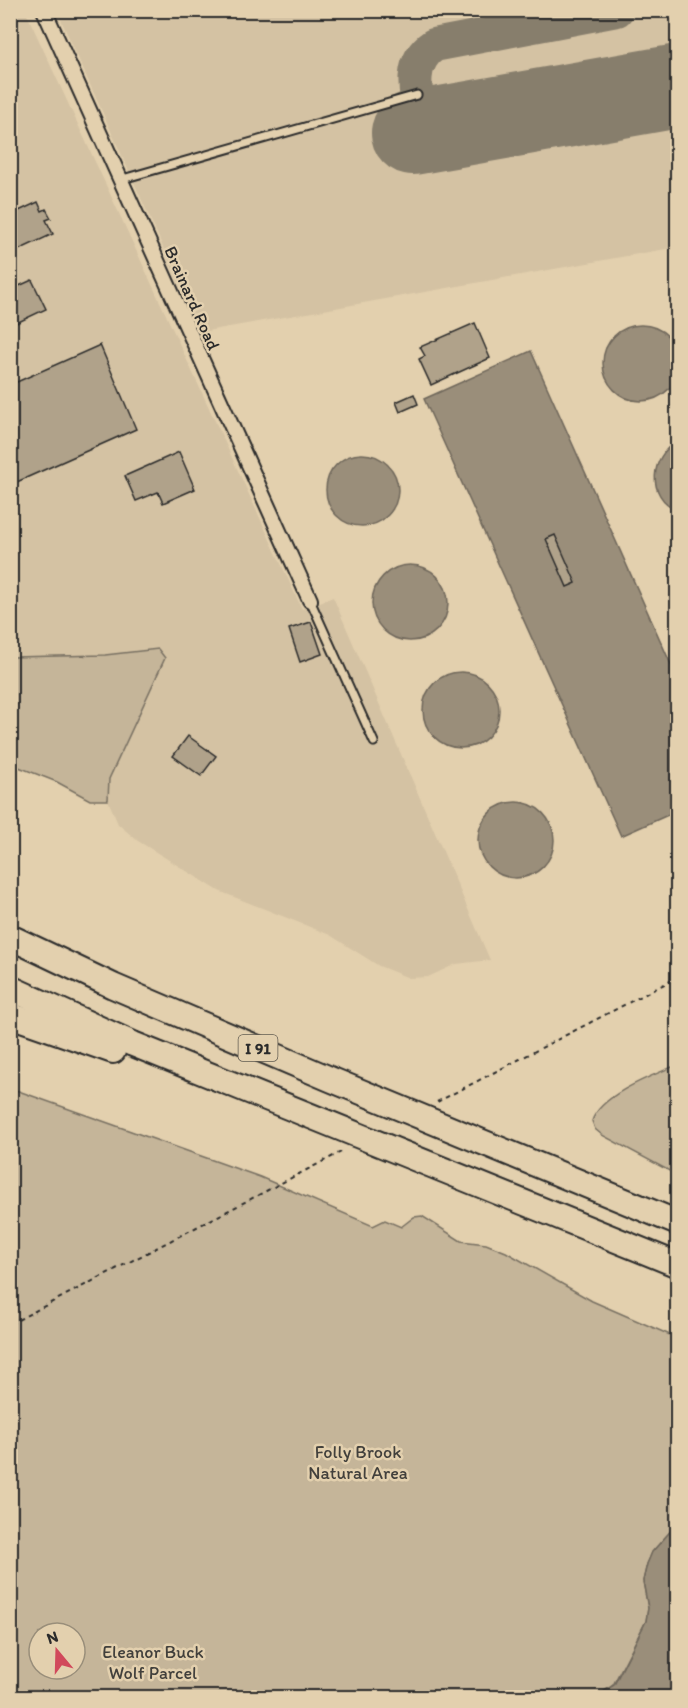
<svg xmlns="http://www.w3.org/2000/svg" width="688" height="1708" font-family="Itim,sans-serif">
<style>
.built{fill:#d4c2a3}
.green{fill:#c5b599;stroke:#787062;stroke-width:1.5;fill-rule:evenodd}
.water{fill:#9a8e7a;stroke:#6e665a;stroke-width:1.5}
.lines{fill:none;stroke-linecap:round;stroke-linejoin:round}
.taxiway{stroke:#877e6c;stroke-width:34}
.runway{stroke:#877e6c;stroke-width:84}
.building{fill:#b0a28a;stroke:#2b2b2b;stroke-width:1.5}
.lane-casing{stroke:#2b2b2b;stroke-width:11}
.street-casing{stroke:#2b2b2b;stroke-width:18}
.highway-casing{stroke:#2b2b2b;stroke-width:28}
.path{stroke:#2b2b2b;stroke-width:2;stroke-dasharray:4.5 4.5;stroke-linecap:butt}
.lane{stroke:#e3d0ae;stroke-width:7}
.street{stroke:#e3d0ae;stroke-width:14}
.highway{stroke:#e3d0ae;stroke-width:24}
.labels{text-anchor:middle;stroke-width:5;stroke-linejoin:round;paint-order:stroke}
.shield{fill:#e3d0ae;stroke:#625c52;stroke-width:1.5}
.shield-label{font-size:16px;font-weight:bold;fill:#2b2b2b}
.street-label{font-size:18px;fill:#2b2b2b;stroke:#e3d0ae}
.park-label{font-size:18px;fill:#42403c;stroke:#e3d0ae}
</style>
<rect width="100%" height="100%" fill="#e3d0ae"/>
<filter id="ink" filterUnits="userSpaceOnUse"><feTurbulence type="fractalNoise" baseFrequency=".0167" numOctaves="2"/><feDisplacementMap in="SourceGraphic" scale="12" xChannelSelector="R" yChannelSelector="G"/><feConvolveMatrix kernelMatrix="1 2 1 2 8 2 1 2 1" color-interpolation-filters="sRGB"/></filter>
<g filter="url(#ink)">
<!-- built -->
<g class="built">
<polygon points="25,10 302,609 333,597 490,960 456,964 428,977 409,978 379,966 330,935 219,891 138,841 118,824 108,800 109,779 165,658 158,649 105,655 11,658 10,11"/>
<polygon points="57,11 677,11 677,247 201,332"/>
</g>
<!-- green -->
<g class="green">
<polygon points="158,649 165,658 109,779 108,800 90,800 57,782 11,764 12,657 105,655"/>
<path d="M 677,1065 L 677,1175 L 602,1135 L 595,1129 L 592,1121 C 600,1095 653,1075 677,1065 Z"/>
<path d="M 10,1088 L 260,1177 L 373,1226 L 385,1220 L 401,1227 L 414,1217 L 422,1216 L 461,1241 L 486,1244 L 506,1252 L 592,1301 L 677,1338 L 677,1524 L 655,1549 L 647,1564 L 643,1581 L 648,1608 L 646,1621 L 613,1685 L 595,1698 L 11,1697 ZM 39,1633 L 75,1633 L 75,1669 L 39,1669 Z"/>
</g>
<!-- water -->
<g class="water">
<circle cx="641" cy="363" r="38"/>
<polygon points="531,351 677,678 677,811 621,836 424,399"/>
<path d="M 677,441 L 677,510 C 646,496 650,457 677,441 Z"/>
<circle cx="362" cy="490" r="36"/>
<circle cx="410" cy="603" r="38"/>
<circle cx="461" cy="710" r="38"/>
<circle cx="516" cy="840" r="38"/>
<polygon points="677,1524 677,1697 595,1697 614,1685 646,1621 648,1608 643,1581 647,1564 652,1552"/>
</g>
<g class="lines">
<!-- taxiway -->
<path class="taxiway" d="M 423,131 C 418,101 404,65 434,45 L 617,10"/>
<!-- runway -->
<polyline class="runway" points="413,133 678,86"/>
</g>
<!-- building -->
<g class="building">
<polygon points="38,202 42,211 46,209 51,218 46,220 53,234 10,254 10,215"/>
<polygon points="32,280 46,309 10,326 10,290"/>
<polygon points="475,323 490,358 431,385 419,359 425,356 420,347"/>
<polygon points="100,345 136,429 10,485 10,385"/>
<polygon points="414,394 418,404 400,412 396,402"/>
<polygon points="179,452 195,489 163,503 158,492 136,501 125,476"/>
<polygon points="555,535 576,583 567,587 546,539"/>
<polygon points="311,622 322,654 300,662 289,629"/>
<polygon points="188,736 216,756 201,776 173,756"/>
</g>
<g class="lines">
<defs>
<g id="lane">
<polyline points="119,180 417,95"/>
<polyline points="310,600 374,742"/>
</g>
<polyline id="street" points="44,10 310,600"/>
<g id="highway">
<polyline points="10,937 113,986 330,1079 678,1223"/>
<polyline points="10,988 133,1044 678,1265"/>
<polyline points="10,1015 113,1051"/>
</g>
</defs>
<!-- lane casing -->
<use href="#lane" class="lane-casing"/>
<!-- street casing -->
<use href="#street" class="street-casing"/>
<!-- highway casing -->
<use href="#highway" class="highway-casing"/>
<!-- path -->
<g class="path">
<polyline points="437,1102 678,977"/>
<polyline points="10,1324 345,1150"/>
</g>
<!-- lane -->
<use href="#lane" class="lane"/>
<!-- street -->
<use href="#street" class="street"/>
<!-- highway -->
<use href="#highway" class="highway"/>
</g>
</g>
<g class="labels">
<!-- shield labels -->
<rect class="shield" x="238.5" y="1035" width="39" height="26" rx="4.5"/>
<g class="shield-label">
<text x="258" y="1054">I 91</text>
</g>
<!-- street labels -->
<g class="street-label">
<text transform="translate(192 298) rotate(66)" y="6">Brainard Road</text>
</g>
<!-- park labels -->
<g class="park-label">
<text x="358" y="1458">Folly Brook<tspan x="358" dy="21">Natural Area</tspan></text>
<text x="153" y="1658">Eleanor Buck<tspan x="153" dy="21">Wolf Parcel</tspan></text>
</g>
</g>
<!-- margin -->
<rect width="688" height="1708" fill="none" stroke="#e3d0ae" stroke-width="36"/>
<rect x="18" y="18" width="652" height="1672" fill="none" stroke="#2b2b2b" stroke-width="2" filter="url(#ink)"/>
<!-- north arrow -->
<g transform="translate(57 1651) rotate(341)"><circle r="28" fill="#e3d0ae" stroke="#998e7a" stroke-width="1.5"/>
<path d="M0-4.5L10 22L0 15L-10 22Z" fill="#d1495b"/>
<text y="-9" font-size="16" font-weight="bold" text-anchor="middle" fill="#2b2b2b">N</text>
</g>
</svg>
